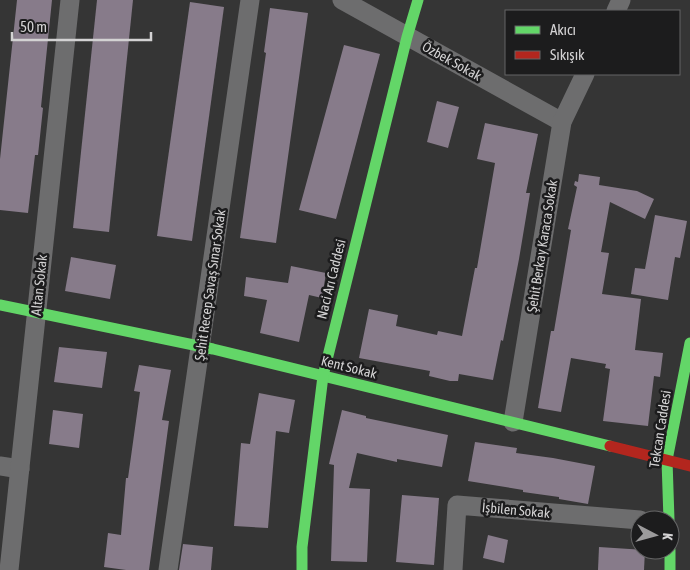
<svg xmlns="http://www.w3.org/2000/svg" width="690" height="570" font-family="'Asap Condensed',sans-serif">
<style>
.building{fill:#877b8a}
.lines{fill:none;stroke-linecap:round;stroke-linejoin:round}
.street{stroke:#6d6d6e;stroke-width:19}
.fast{stroke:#63d668;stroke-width:11}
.jam{stroke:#b3261e;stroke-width:11}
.labels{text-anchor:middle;stroke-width:5;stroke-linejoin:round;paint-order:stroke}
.street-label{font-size:14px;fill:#d3d2d3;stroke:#1c1c1d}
</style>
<rect width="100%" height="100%" fill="#353535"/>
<!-- building -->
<g class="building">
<polygon points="17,0 52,0 41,107 43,108 38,155 35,155 28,213 0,210 0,159"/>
<polygon points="97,0 133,0 109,232 73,228"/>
<polygon points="190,2 224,7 192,241 157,236"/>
<polygon points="270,8 308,13 276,243 240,238 266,53 264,52"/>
<polygon points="344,45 380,54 336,219 299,210"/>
<polygon points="437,101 459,107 448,148 427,142"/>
<polygon points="485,123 538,134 526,193 530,193 519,259 503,341 501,340 493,380 459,374 458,381 450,381 429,376 430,371 359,358 369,309 398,315 396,326 437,335 438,331 462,336 475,268 477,268 495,163 477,159"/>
<polygon points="579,174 600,177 599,185 637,191 654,199 645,219 610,202 601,252 609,253 602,294 641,299 635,350 663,353 660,377 654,376 648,426 603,421 610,369 605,368 606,364 571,358 561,412 538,408 551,331 554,331 571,230 568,229 577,187 574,185 575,181 578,182"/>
<polygon points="655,215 687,221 680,258 675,257 668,300 631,294 635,268 645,269"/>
<polygon points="71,257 116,265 110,299 65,291"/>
<polygon points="291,266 326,273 322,298 309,295 299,342 260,333 267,300 244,296 246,277 288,283"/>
<polygon points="59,347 107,352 102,388 54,382"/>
<polygon points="139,365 171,370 162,420 169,421 149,570 126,570 104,567 108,533 121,535 126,478 128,478 140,392 134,391"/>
<polygon points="259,393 295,400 289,433 276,431 268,528 234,526 241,443 250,444"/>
<polygon points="53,410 83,414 79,448 49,444"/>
<polygon points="342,410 366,416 366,418 448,435 442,467 397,459 397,462 357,453 349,488 370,489 367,562 331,561 334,465 329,464"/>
<polygon points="475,442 517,448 516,453 553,458 595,466 588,504 559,499 559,497 523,492 523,490 468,481"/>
<polygon points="402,495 439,498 434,565 396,562"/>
<polygon points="488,535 508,540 504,563 483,558"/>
<polygon points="183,544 213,547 211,570 179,570"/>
<polygon points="599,547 645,550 644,570 598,570"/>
</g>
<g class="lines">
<!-- street -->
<g class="street">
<polyline points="342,0 562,122"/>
<polyline points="616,11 621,0"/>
<polyline points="513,422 562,122 585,74"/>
<polyline points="0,466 20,469"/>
<polyline points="9,570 70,0"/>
<polyline points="168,570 250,0"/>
<polyline points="453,570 457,505 640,520"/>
</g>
<!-- fast -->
<g class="fast">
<polyline points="0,305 213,349 610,446"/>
<polyline points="669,520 667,460 690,343"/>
<polyline points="670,550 670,570"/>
<polyline points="302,570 302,547 323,376 407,37 418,0"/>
</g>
<!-- jam -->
<polyline class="jam" points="610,446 690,466"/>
</g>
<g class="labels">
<!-- street labels -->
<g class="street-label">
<text transform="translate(452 61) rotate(29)" y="5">Özbek Sokak</text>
<text transform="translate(542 246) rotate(-81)" y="5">Şehit Berkay Karaca Sokak</text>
<text transform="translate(331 279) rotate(-76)" y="5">Naci Arı Caddesi</text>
<text transform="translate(39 285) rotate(-84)" y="5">Altan Sokak</text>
<text transform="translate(210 285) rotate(-82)" y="5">Şehit Recep Savaş Sınar Sokak</text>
<text transform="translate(349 367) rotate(14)" y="5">Kent Sokak</text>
<text transform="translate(660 429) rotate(-81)" y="5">Tekcan Caddesi</text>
<text transform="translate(516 510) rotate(5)" y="5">İşbilen Sokak</text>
</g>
</g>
<!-- legend -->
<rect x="505" y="10" width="175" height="65" fill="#1c1c1d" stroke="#656566"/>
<rect x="515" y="26" width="25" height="8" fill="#63d668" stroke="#656566"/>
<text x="550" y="35" font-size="15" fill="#d3d2d3">Akıcı</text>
<rect x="515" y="51" width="25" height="8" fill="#b3261e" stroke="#656566"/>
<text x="550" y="60" font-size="15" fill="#d3d2d3">Sıkışık</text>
<!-- north arrow -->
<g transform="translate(655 535) rotate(96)"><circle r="24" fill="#1c1c1d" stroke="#656566"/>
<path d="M0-4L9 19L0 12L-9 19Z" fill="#9c9b9c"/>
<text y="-8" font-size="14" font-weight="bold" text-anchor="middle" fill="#d3d2d3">K</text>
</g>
<!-- scale -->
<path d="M12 32v8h139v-8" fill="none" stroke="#d3d2d3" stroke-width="2.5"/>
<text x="20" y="32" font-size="15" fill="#d3d2d3" stroke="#1c1c1d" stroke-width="4" paint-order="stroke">50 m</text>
</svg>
